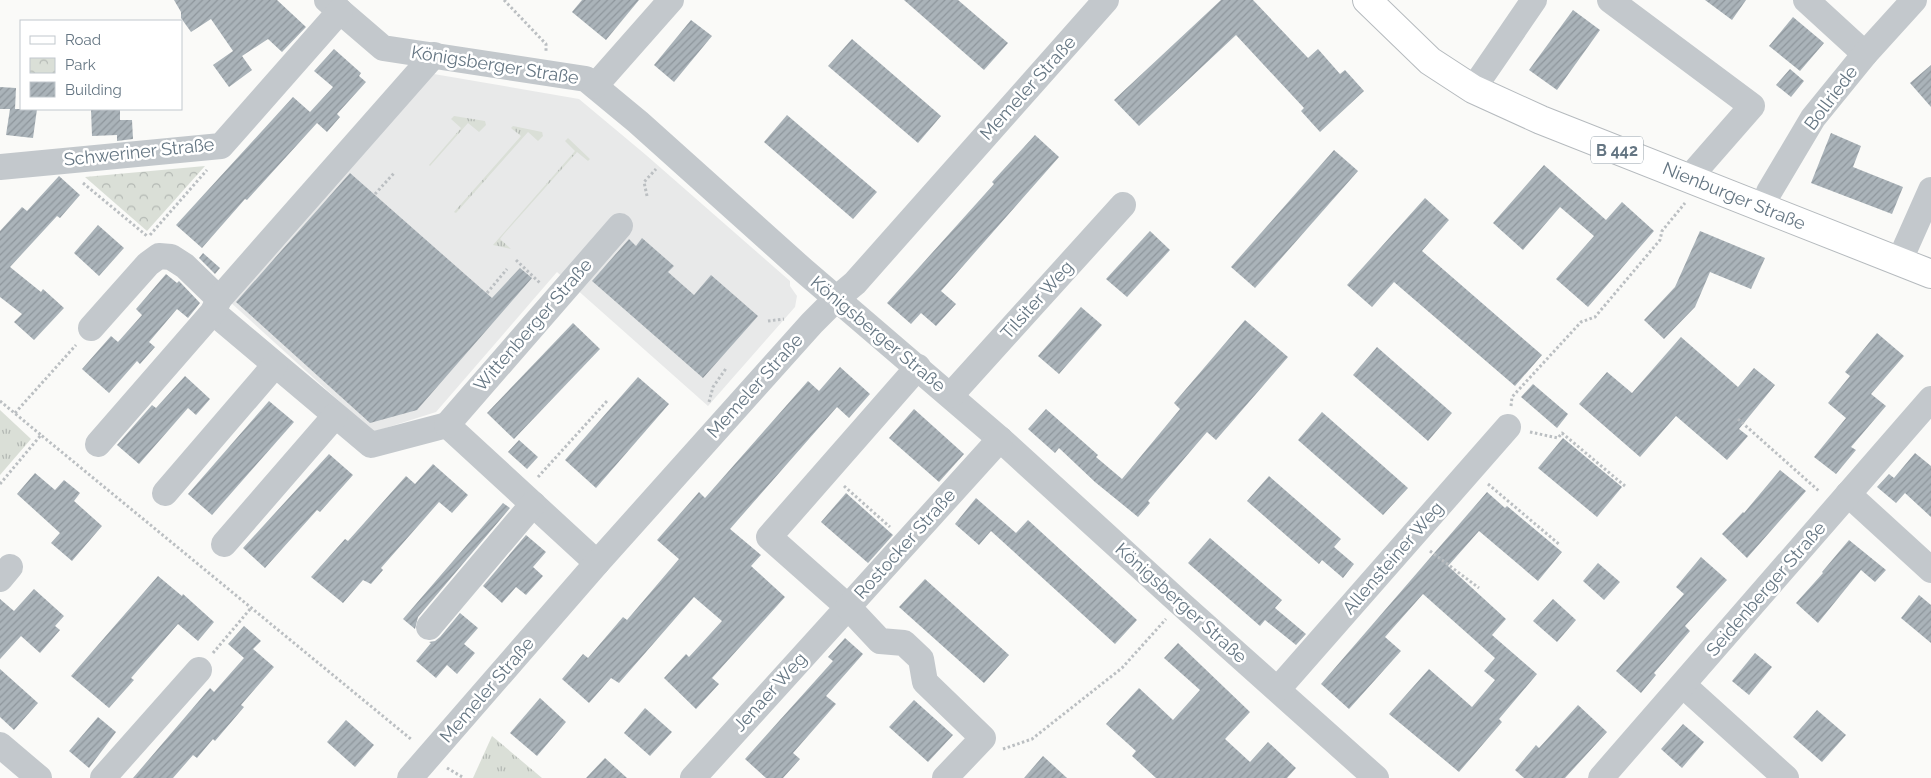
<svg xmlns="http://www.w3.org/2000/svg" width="1931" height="778" font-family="Raleway,sans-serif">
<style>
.built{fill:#e8e9e9}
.grass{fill:url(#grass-tufts)}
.park{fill:url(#park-crowns)}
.building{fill:url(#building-hatch)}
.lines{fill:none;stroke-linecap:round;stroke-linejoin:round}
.major-casing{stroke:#b5babe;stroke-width:30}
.path{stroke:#bbbfc2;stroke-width:3;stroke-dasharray:2.5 2.5;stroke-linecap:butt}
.minor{stroke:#c3c8cc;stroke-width:26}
.major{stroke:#fff;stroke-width:28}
.labels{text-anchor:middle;stroke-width:5;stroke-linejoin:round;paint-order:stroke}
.shield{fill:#fff;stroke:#939fa8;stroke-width:1}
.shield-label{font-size:16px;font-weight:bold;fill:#657683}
.street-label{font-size:18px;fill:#657683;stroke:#fff}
</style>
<defs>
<pattern id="grass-tufts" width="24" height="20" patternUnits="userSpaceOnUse" patternTransform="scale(1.25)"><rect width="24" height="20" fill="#dadfd7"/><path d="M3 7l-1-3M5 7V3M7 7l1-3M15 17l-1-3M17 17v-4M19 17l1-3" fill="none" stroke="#b4b9b4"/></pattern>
<pattern id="park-crowns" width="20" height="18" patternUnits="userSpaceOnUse" patternTransform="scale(1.25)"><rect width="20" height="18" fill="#dadfd7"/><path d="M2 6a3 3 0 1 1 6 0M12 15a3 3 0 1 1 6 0" fill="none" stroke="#b4b9b4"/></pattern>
<pattern id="building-hatch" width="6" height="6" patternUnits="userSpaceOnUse" patternTransform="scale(1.25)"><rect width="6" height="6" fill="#aab3b9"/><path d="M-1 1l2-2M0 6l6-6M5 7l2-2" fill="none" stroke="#8e969c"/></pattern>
</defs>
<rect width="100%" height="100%" fill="#fafaf8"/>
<!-- built -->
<polygon class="built" points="428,73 579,99 646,155 790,281 790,286 797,296 795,307 708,406 557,272 436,412 373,432 229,301"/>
<!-- grass -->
<g class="grass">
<polygon points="454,116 485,121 486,125 479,132 468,123 430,166 429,165 461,128 451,119"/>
<polygon points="513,126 542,132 543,136 538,141 528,132 456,213 454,212 521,136 511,128"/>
<polygon points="568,138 590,159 588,161 577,152 504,234 500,239 511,249 493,245 575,151 565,141"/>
<polygon points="0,410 31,439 0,475"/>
<polygon points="492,736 542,778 473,778"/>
</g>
<!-- park -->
<polygon class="park" points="205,166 147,231 85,177"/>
<!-- building -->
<g class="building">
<polygon points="174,0 277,0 306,27 282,52 268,39 242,56 252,70 229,87 213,65 233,51 211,19 191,32 181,18 181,12"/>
<polygon points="582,0 639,0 606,40 572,12"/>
<polygon points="904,0 958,0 1008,43 984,70"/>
<polygon points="1221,0 1253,0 1308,58 1318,49 1340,74 1345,70 1364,91 1320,132 1301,111 1304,108 1236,35 1139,126 1114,100"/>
<polygon points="1705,0 1746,0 1732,20"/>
<polygon points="1573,10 1600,30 1557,90 1529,70"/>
<polygon points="1793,17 1824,43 1800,71 1769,46"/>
<polygon points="691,20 712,36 674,82 654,65"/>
<polygon points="852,39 941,116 918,143 828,66"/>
<polygon points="334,49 361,73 359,76 366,82 337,114 340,117 327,132 317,123 247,200 245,199 202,248 176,225 293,97 310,112 333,87 314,71"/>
<polygon points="1931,65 1931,107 1910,83"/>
<polygon points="1790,69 1804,81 1791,97 1776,85"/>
<polygon points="0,87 16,88 15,109 37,109 33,138 6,135 10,109 0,109"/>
<polygon points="91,109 120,109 120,120 132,120 133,139 117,141 117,135 92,136"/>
<polygon points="787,115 877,192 853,219 764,142"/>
<polygon points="1831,133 1861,146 1853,167 1903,187 1892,214 1811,183"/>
<polygon points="1035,135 1059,157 941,291 956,304 936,326 921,313 911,324 887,303 994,184 992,182"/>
<polygon points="1334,150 1358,171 1255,288 1231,267"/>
<polygon points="1544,165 1606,220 1622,202 1654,231 1588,307 1556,279 1594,236 1560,207 1523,250 1493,223"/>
<polygon points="350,173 492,298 520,268 532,278 417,410 370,423 236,302"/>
<polygon points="59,176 80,195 60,218 57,216 10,267 41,292 43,289 64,308 34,340 14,322 22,314 0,297 0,231 22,207 27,211"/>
<polygon points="1425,198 1449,220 1422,251 1542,355 1515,386 1394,282 1372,307 1347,285"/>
<polygon points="98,225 124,248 99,276 74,253"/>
<polygon points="1150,231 1170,250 1127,297 1106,279"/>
<polygon points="1700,231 1765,258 1751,289 1710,272 1695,307 1664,339 1644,320 1675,287"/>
<polygon points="642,238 674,266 668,272 694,295 711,275 758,316 703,378 592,281 629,239 636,246"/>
<polygon points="203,253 220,268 215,274 199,258"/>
<polygon points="166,274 177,283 179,281 200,303 188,318 177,309 149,342 155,347 140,364 137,361 109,393 82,369 111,336 118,342 142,315 136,309"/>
<polygon points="1081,307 1102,325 1059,374 1038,356"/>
<polygon points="1245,320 1288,357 1216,440 1207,432 1148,501 1150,503 1138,517 1095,482 1059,448 1055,453 1028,429 1046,409 1098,455 1096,457 1122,479 1180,409 1174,403"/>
<polygon points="573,323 600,349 514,439 487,413"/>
<polygon points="1877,333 1904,356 1871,394 1886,406 1851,447 1856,450 1836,474 1814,457 1846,418 1828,403 1850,376 1845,372"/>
<polygon points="1681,337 1738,387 1754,368 1775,385 1739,429 1748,436 1727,460 1676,416 1640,457 1579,404 1607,372 1632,393"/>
<polygon points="1377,347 1452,413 1428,441 1353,375"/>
<polygon points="840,367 870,394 849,418 837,407 730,529 761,555 751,566 785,597 712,678 719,684 696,709 664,678 686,654 689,657 722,621 694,597 619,683 611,678 589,703 562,679 583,654 588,658 623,617 627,620 679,559 657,540 699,492 705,498 808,381 819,391"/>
<polygon points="185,376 210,399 196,415 188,408 139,464 117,445 152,405 156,408"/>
<polygon points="638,377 669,404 596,488 565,460"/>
<polygon points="1533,384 1568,414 1557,428 1521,397"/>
<polygon points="269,401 294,422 212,515 188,494"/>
<polygon points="914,409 964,454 939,482 889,438"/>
<polygon points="1322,412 1408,488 1383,515 1298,440"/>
<polygon points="1563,438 1622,487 1597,517 1538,468"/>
<polygon points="519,440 538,457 527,469 508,452"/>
<polygon points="1915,453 1931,466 1931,517 1905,493 1896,503 1877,487 1889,474 1894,478"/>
<polygon points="329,454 353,475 320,512 317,510 265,568 243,548"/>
<polygon points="433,464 468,495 452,513 439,502 381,568 383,570 371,584 363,580 343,603 311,577 345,539 348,541 406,476 415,484"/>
<polygon points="1780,470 1806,491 1747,558 1722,534 1743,512 1744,513"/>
<polygon points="35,473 55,490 64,480 80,493 74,501 102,526 72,561 51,543 60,533 17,494"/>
<polygon points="1269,476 1341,539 1334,547 1354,564 1343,578 1322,560 1319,564 1247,501"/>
<polygon points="1487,492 1505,508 1507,506 1562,552 1538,581 1479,531 1448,566 1506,619 1492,635 1537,674 1499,719 1502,722 1459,772 1389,714 1429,669 1472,707 1495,680 1484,671 1495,658 1423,594 1385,637 1401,651 1349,709 1321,684"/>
<polygon points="846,493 893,535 868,563 821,522"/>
<polygon points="976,498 1016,533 1028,520 1137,620 1115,644 991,531 979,545 955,524"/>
<polygon points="503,503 510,508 418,617 415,629 403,619"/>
<polygon points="526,535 546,552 533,567 543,576 526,595 516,587 502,603 483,586"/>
<polygon points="1210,538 1282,600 1275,608 1306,634 1296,645 1265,620 1260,626 1188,563"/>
<polygon points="1849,540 1886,570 1875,582 1861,570 1818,623 1796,603 1823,573 1822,572"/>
<polygon points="1701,557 1727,580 1685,626 1690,631 1654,673 1656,675 1641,693 1616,671 1684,594 1676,587"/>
<polygon points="1598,563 1620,582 1604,600 1583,581"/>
<polygon points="158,576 182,596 183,594 214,622 198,641 178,624 131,678 134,680 109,708 71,676"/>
<polygon points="925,579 1009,655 984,683 899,607"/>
<polygon points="34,589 64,616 55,626 60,630 40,653 21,636 0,659 0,599 14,611"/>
<polygon points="1919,595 1931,605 1931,643 1901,618"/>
<polygon points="1553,599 1576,620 1557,642 1533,621"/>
<polygon points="460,613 478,628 464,644 475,653 457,674 447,665 436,678 416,661 431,643 429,642 435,641 440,637"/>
<polygon points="244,626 261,641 253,649 274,667 241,705 244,707 215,741 213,739 197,758 193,755 173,778 133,778 210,688 214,692 244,658 228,644"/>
<polygon points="845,638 863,654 826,696 836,704 793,753 800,759 783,778 766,778 745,759 833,661 828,657"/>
<polygon points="1178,643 1250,712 1225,739 1250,762 1268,742 1296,768 1287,778 1156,778 1132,756 1136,751 1106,724 1139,688 1173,720 1200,690 1164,658"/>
<polygon points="1755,653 1772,667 1749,695 1732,681"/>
<polygon points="0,669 38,703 14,730 0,717"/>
<polygon points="540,698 566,722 537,756 510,733"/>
<polygon points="914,700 953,735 928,762 889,727"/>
<polygon points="1578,705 1607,732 1565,778 1524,778 1515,770 1536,745 1539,748"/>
<polygon points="645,708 672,732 650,756 624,733"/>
<polygon points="1817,710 1846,735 1822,762 1793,737"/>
<polygon points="98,717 116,732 89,768 69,751"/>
<polygon points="346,720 374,745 355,767 327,742"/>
<polygon points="1683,724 1704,742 1682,768 1661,749"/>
<polygon points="1043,756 1067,778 1024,778"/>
<polygon points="605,758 627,778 586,778"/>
</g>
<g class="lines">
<defs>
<polyline id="major" points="1367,0 1430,61 1473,89 1541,120 1931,274"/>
</defs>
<!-- major casing -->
<use href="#major" class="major-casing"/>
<!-- path -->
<g class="path">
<polyline points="504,0 546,44 546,51"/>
<polyline points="83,183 147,236"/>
<polyline points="375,194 395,172"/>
<polyline points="647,196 644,182 656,169"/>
<polyline points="150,235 207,170"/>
<polyline points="516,260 541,284"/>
<polyline points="487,293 507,269"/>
<polyline points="768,321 784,319"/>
<polyline points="0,401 41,435"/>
<polyline points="709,402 713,387 727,367"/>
<polyline points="1511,406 1512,397 1581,322 1595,317 1660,240 1662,231 1685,203"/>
<polyline points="15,413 76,345"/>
<polyline points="1738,419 1820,492"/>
<polyline points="1530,432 1558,438 1562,433 1625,486"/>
<polyline points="538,477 607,401"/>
<polyline points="0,484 41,435 412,740"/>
<polyline points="1488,484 1560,545"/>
<polyline points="844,486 890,527"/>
<polyline points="1430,551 1479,588"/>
<polyline points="213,653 251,608"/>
<polyline points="1003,749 1032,739 1122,668 1166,619"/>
<polyline points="447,768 464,778"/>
</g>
<!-- minor -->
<g class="minor">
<polyline points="327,0 383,48 586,79 638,122 803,270 1000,439 1180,603 1376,778"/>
<polyline points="1610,0 1752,106 1689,178"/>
<polyline points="1806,0 1865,54"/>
<polyline points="595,86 671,0"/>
<polyline points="1473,89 1534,0"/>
<polyline points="0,167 221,146 340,11"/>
<polyline points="1763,207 1769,192 1813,118 1865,54 1914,0"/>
<polyline points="1899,262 1931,190"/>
<polyline points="213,312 371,445 447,425 597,563"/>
<polyline points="91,328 148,264 159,256 171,257 185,266 219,299"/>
<polyline points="951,395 1123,205"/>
<polyline points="447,425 620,226"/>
<polyline points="98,444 213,312 219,299 434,55"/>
<polyline points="165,493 275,365"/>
<polyline points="1848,494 1931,570"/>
<polyline points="224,544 335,416"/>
<polyline points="0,579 10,567"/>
<polyline points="429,627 533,504"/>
<polyline points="1683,685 1786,778"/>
<polyline points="1278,689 1508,427"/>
<polyline points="0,745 39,778"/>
<polyline points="103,778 199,670"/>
<polyline points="410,778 597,563 812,323 836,299 855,283 1106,0"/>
<polyline points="693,778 848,607 769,537 918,367"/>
<polyline points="945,778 983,738 925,682 921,659 904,643 880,641 848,607 1000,439"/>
<polyline points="1601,778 1931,399"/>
</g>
<!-- major -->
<use href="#major" class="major"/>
</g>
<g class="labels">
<!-- shield labels -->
<rect class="shield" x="1591" y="136.5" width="52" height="27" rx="4"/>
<g class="shield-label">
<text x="1617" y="156">B 442</text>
</g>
<!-- street labels -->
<g class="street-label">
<text transform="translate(495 65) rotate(9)" y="6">Königsberger Straße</text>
<text transform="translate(1028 88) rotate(-48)" y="6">Memeler Straße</text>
<text transform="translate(1831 98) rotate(-53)" y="6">Bollriede</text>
<text transform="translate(139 152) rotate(-6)" y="6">Schweriner Straße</text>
<text transform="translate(1734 196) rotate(22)" y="6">Nienburger Straße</text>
<text transform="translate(1037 300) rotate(-48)" y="6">Tilsiter Weg</text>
<text transform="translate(533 325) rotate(-49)" y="6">Wittenberger Straße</text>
<text transform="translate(878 334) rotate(40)" y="6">Königsberger Straße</text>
<text transform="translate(755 386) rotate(-48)" y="6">Memeler Straße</text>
<text transform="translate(905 544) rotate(-48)" y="6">Rostocker Straße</text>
<text transform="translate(1393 558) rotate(-49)" y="6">Allensteiner Weg</text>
<text transform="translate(1766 589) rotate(-49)" y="6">Seidenberger Straße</text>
<text transform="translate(1181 603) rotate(42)" y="6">Königsberger Straße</text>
<text transform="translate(487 690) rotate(-49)" y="6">Memeler Straße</text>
<text transform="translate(770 692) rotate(-48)" y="6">Jenaer Weg</text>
</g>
</g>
<!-- legend -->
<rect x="20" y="20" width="162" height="90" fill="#ffffff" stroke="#c1c8cd"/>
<rect x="30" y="36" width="25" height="8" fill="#ffffff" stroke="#c1c8cd"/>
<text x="65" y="45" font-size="15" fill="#657683">Road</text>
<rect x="30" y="58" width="25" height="15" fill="url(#park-crowns)" stroke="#c1c8cd"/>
<text x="65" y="70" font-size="15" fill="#657683">Park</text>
<rect x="30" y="82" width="25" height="15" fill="url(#building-hatch)" stroke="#c1c8cd"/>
<text x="65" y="95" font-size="15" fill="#657683">Building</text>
</svg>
